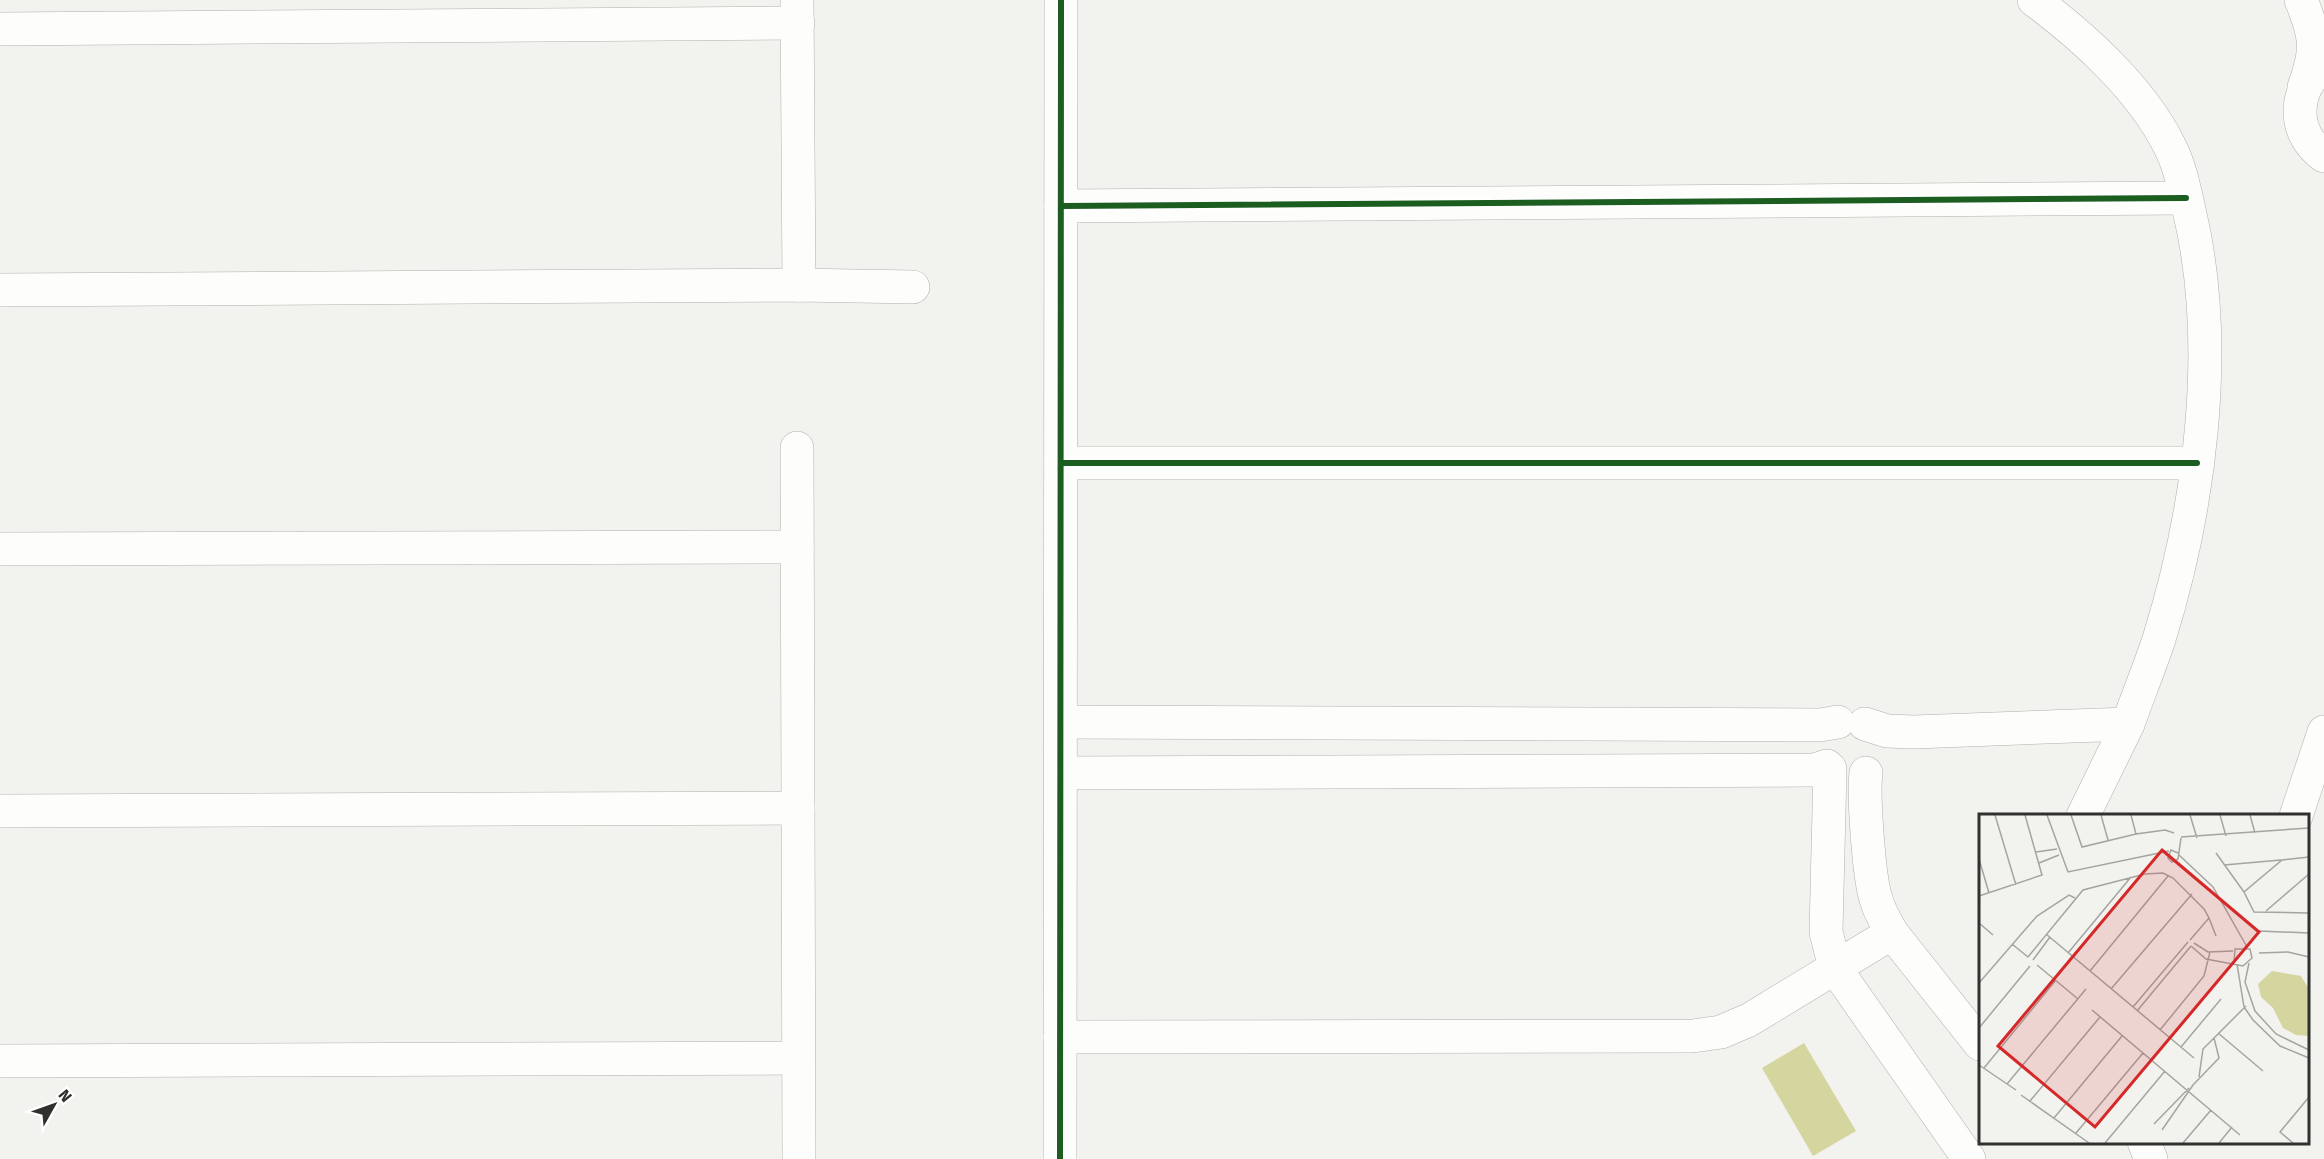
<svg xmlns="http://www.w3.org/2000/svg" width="2324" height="1159" font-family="'Fira Sans',sans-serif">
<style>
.water{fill:#d5d59f}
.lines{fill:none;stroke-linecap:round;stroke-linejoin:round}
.minor-casing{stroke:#b0b0ad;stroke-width:34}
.minor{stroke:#fdfdfc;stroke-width:33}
.cycleway-casing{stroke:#fff;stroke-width:10}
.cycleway{stroke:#1b5e20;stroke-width:6}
.inset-road{fill:none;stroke:#a4a4a1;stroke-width:1.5}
.view{fill:#d62828;fill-opacity:0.15;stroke:#d62828;stroke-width:3}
.inset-edge{fill:none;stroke:#30302e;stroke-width:3}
</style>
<rect width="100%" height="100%" fill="#f2f2ee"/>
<!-- water -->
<polygon class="water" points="1804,1043 1856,1131 1813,1156 1762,1068"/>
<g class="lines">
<defs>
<g id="minor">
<polyline points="797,0 799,285"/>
<path d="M 2301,0 C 2316,36 2318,50 2304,87"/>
<polyline points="0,29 798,23"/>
<path d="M 2324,65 C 2293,90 2291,132 2324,156"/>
<polyline points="1061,206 2186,198"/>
<polyline points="0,290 799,285 913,287"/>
<polyline points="797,448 799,1159"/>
<polyline points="1061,463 2197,463"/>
<polyline points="0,549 797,547"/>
<polyline points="1061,722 1820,725 1838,722"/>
<path d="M 1865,724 L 1887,731 L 1914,732 L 2128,724 C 2138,695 2150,667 2159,639 C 2200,508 2221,348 2190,214 C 2185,192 2180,165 2169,145 C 2142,90 2083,36 2034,0"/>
<polyline points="1830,769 1826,932 1835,968 1969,1159"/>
<polyline points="1061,773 1815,770 1827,766"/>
<path d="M 1866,773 C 1863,795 1869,878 1876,899 C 1879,911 1886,922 1892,933 L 1980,1044"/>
<polyline points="0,811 798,808"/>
<polyline points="2083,816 2128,724"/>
<polyline points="2296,816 2324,732"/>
<polyline points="1060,1037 1693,1036 1721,1032 1749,1020 1892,933"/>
<polyline points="0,1061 798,1058"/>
<polyline points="2144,1142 2151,1159"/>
<polyline points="1060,1159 1061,0"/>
</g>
</defs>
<!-- minor casing -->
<use href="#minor" class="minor-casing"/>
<!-- minor -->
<use href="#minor" class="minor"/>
<defs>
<g id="cycleway">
<polyline points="1061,206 2186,198"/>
<polyline points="1061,463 2197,463"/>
<polyline points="1060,1159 1061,0"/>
</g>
</defs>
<!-- cycleway casing -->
<use href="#cycleway" class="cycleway-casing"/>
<!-- cycleway -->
<use href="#cycleway" class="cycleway"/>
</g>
<!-- overview -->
<g transform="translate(1979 814)">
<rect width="330" height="330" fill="#f2f2ee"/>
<path d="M 293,157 L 322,162 L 330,175 L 330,222 L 317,221 L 304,214 L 294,194 L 282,183 L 279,170 Z" fill="#d5d59f"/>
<path class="inset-road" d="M 16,1 L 37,71M 68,1 L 89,58 L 190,37M 92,1 L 103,33 L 157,20 L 186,16 L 195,19M 122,1 L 129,26M 152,1 L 157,20M 211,1 L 218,24M 241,1 L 247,22M 271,1 L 276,19M 202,23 L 330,14M 57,38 L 78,35M 199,39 L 192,36 L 189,44 L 193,48 L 199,45 L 202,24M 237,39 L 265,78M 200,41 L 234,73 L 268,133M 330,43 L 303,46 L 265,78 L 275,98 L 330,99M 0,45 L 10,79M 60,49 L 80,41M 245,51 L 302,46M 0,82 L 63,61 L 46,1M 287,97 L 330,60M 230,104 L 237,122M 0,109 L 14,121M 280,117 L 330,119M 67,120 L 215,244M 215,129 L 229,138 L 254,137M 33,130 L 49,143M 212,132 L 227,145 L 264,152 L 273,144 L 271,135 L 256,135 L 255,148M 89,139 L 152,63M 280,139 L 309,138 L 330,143M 49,143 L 104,76 L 166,60 L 184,59 L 194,64 L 225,95 L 230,104 L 211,126M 54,146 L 71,123M 270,149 L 266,168 L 276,197 L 297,220 L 330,236M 258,150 L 265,193 L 274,206 L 301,232 L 330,244M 58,151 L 99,185M 111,157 L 189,62M 0,169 L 58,102 L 90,81 L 96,84M 132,175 L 213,80M 154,193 L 209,128M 113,196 L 261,321M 158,197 L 212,132M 0,214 L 51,152M 181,216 L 225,162 L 231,138M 239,219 L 284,257M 202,233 L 242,185M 0,251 L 37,276M 5,254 L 77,166M 220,263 L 224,235 L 267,192M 28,270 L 107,175M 42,281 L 110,329M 51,287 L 121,203M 75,304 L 143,222M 175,310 L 210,274M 183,316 L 214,271 L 240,244 L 235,224M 97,319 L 164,239M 126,329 L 186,257M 204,329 L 232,296M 240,329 L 253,313M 314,329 L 301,318 L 330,283"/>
<path class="view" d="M 183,36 L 280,118 L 116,313 L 19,232 Z"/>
<rect width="330" height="330" class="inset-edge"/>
</g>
<!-- north arrow -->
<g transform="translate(54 1105) rotate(50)" stroke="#ffffff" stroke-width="4.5" paint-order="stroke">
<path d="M0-4.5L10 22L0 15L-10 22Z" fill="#30302e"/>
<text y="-9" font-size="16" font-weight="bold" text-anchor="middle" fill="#30302e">N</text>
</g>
</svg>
